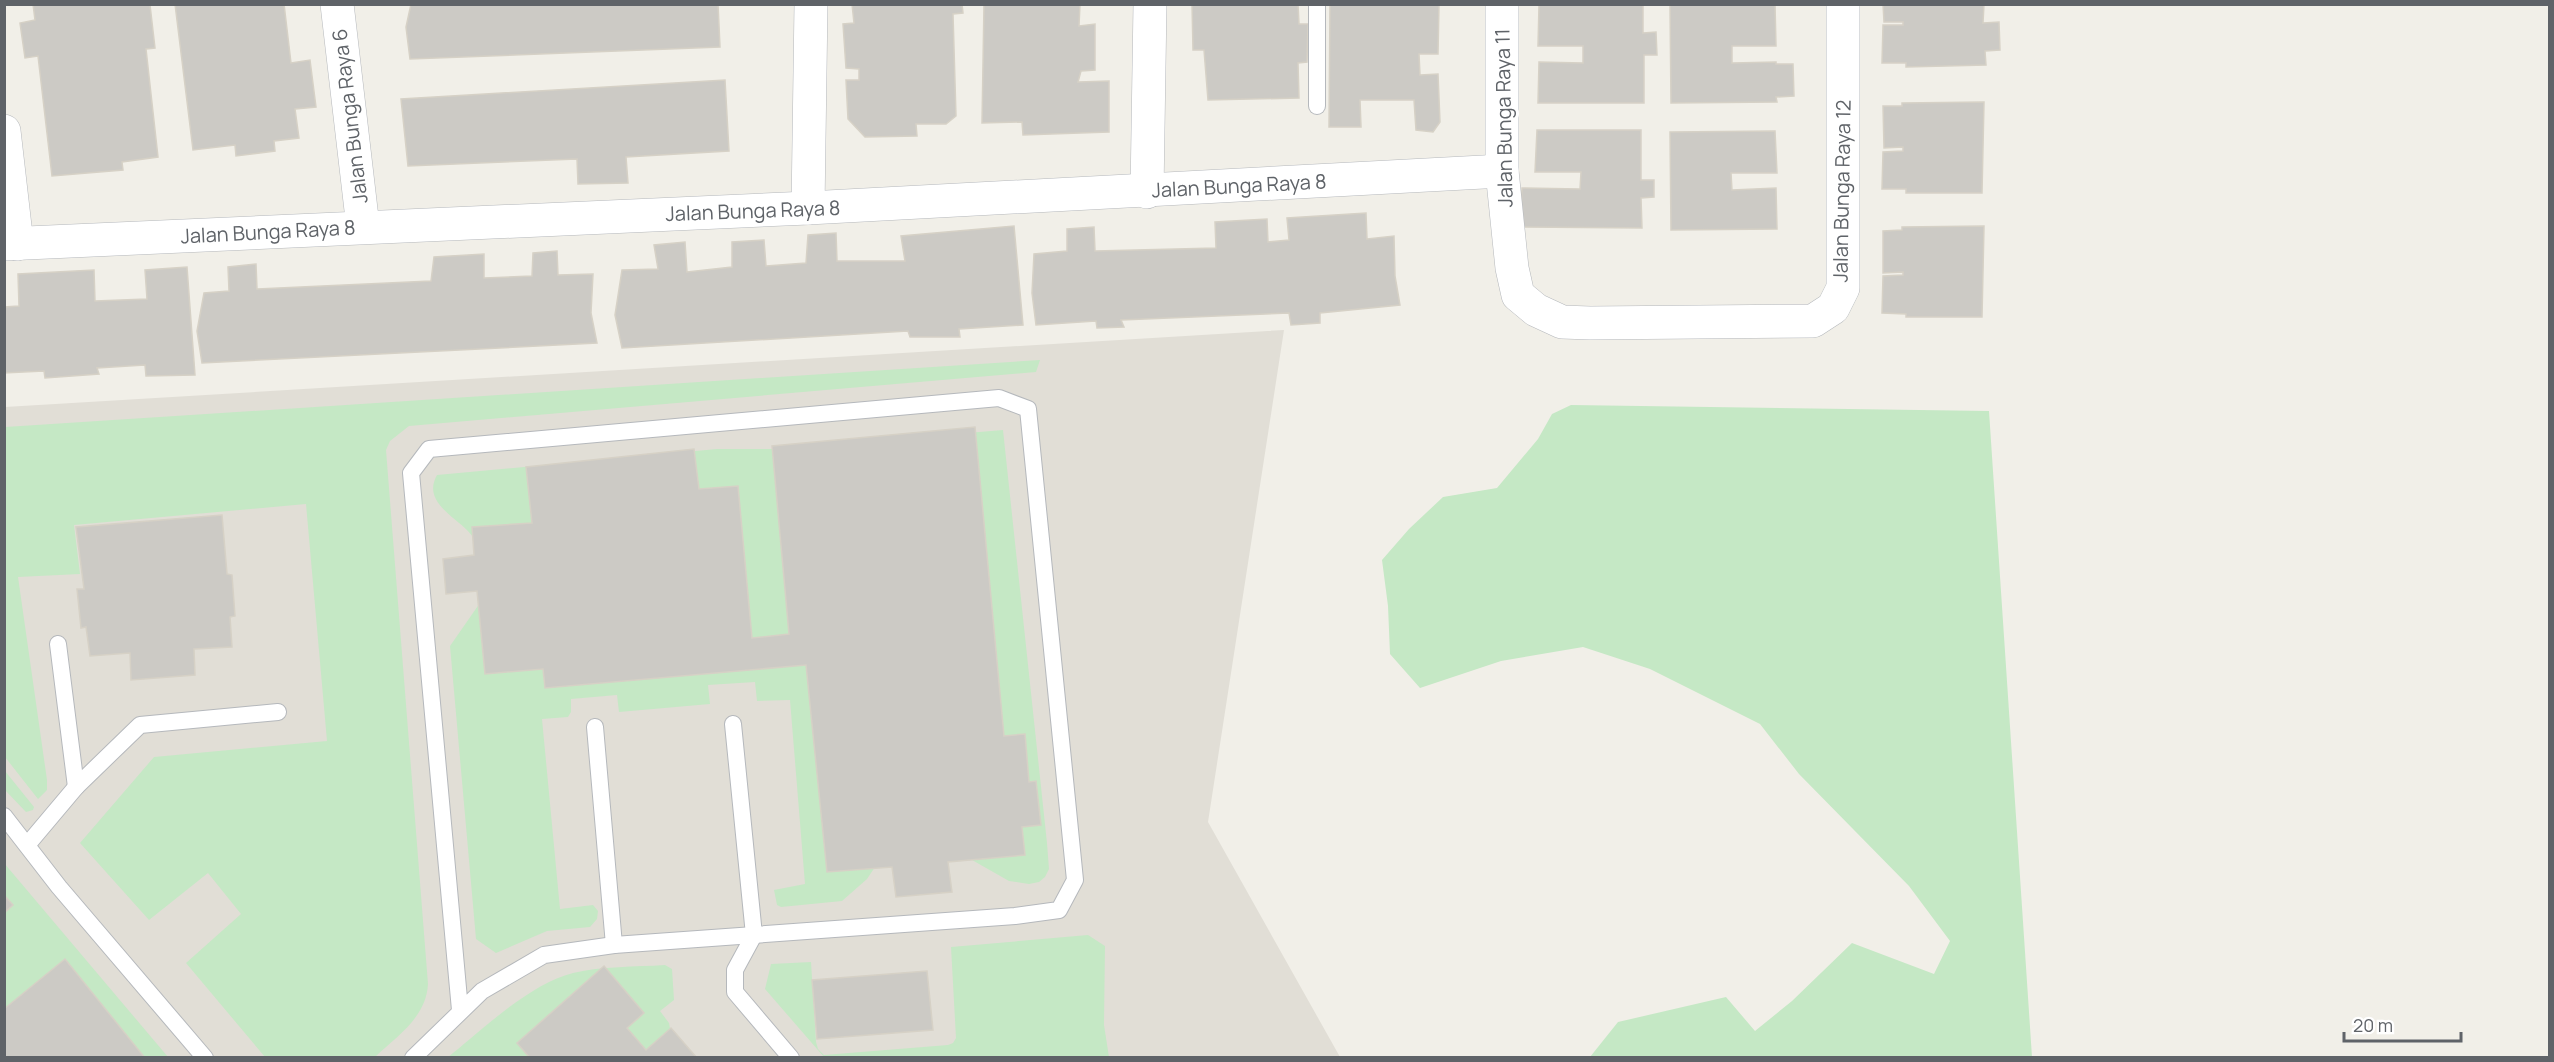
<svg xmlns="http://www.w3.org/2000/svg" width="2554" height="1062" font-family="Manrope,sans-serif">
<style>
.education{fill:#e1ded6}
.green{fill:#c5e8c5}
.building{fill:#cccac5;stroke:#d6d1c6;stroke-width:1.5}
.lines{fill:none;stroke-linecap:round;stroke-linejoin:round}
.service-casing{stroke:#b5b8bc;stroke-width:18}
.minor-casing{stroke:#b5b8bc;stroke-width:34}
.service{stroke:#fff;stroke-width:16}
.minor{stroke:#fff;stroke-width:33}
.labels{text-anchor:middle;stroke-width:6;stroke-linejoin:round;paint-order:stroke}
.street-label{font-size:20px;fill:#5f6368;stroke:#fff}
</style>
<rect width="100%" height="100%" fill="#f1efe8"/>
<!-- education -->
<polygon class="education" points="1284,330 1208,822 1340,1057 5,1058 5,407"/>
<!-- green -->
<g class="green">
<path d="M 1040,360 L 1036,372 L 409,426 L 390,441 L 386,450 L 428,984 C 426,1018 397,1036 375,1057 L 265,1057 L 186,963 L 241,914 L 208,873 L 149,920 L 80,843 L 154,757 L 327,741 L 306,504 L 74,525 L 80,574 L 18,577 L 47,780 L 47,790 L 38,799 L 5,757 L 5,427 Z"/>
<polygon points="1571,405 1989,411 2032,1057 1590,1057 1618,1022 1726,997 1755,1031 1792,1001 1852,943 1934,974 1950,941 1909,886 1799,774 1760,724 1650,669 1583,647 1501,661 1420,688 1390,654 1388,606 1382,560 1409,529 1443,497 1497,488 1538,439 1552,414"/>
<path d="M 1003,430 L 1047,843 L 1049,869 L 1045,877 L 1039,882 L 1029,884 L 1009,881 L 965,856 L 877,864 L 867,879 L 842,901 L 781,907 L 777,905 L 774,890 L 805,884 L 790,700 L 757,701 L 755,682 L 708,685 L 710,704 L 619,712 L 617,695 L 571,699 L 571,712 L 568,717 L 542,719 L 560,909 L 593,905 L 598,911 L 597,919 L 590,927 L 547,931 L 496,953 L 476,939 L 450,646 L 482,600 C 480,582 481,561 476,543 C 469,521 419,507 437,475 L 717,449 L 776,449 Z"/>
<polygon points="5,771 34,807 33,810 26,812 5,790"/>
<polygon points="4,863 168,1057 5,1057"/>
<polygon points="1088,935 1105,946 1104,1025 1109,1057 824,1057 765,989 771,964 811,962 816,1042 818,1049 824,1055 948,1045 953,1043 956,1038 951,947"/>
<path d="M 665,965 L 672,969 L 674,1000 L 660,1011 L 669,1023 L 675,1057 L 447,1058 C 482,1030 529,984 573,973 C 602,966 635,967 665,965 Z"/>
</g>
<!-- building -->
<g class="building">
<polygon points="33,4 150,5 155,48 146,49 158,157 122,162 123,170 52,176 38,56 25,58 20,23 35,20"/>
<polygon points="175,4 284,4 291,63 310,60 316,107 295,109 299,138 274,141 275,151 236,156 235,145 193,150"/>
<polygon points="411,4 718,4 720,47 410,59 406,27"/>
<polygon points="852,4 962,4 963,13 953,14 956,116 946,124 916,124 917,136 865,137 848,119 846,80 859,80 859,69 846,68 843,24 854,23"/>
<polygon points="984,4 1080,4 1079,26 1095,24 1095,70 1081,71 1078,82 1109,81 1109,132 1023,135 1022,122 982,123"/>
<polygon points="1192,4 1298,4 1299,24 1308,24 1307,62 1298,63 1299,98 1208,100 1204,50 1193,50"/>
<polygon points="1330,4 1439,4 1438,54 1419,54 1420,75 1438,74 1440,122 1433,132 1416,130 1414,100 1360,100 1361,127 1329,127"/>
<polygon points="1775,4 1776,46 1732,46 1732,63 1776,62 1776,64 1793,64 1794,96 1776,97 1777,102 1671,103 1670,5"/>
<polygon points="1883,4 1984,4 1983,23 1999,22 2000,50 1985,51 1986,65 1906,67 1906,63 1882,63 1883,25 1903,25 1903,22 1884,22"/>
<polygon points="1539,5 1643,5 1643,33 1656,32 1657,55 1644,55 1644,103 1538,103 1539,62 1583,63 1583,46 1538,46"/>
<polygon points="725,80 729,151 626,157 628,183 578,184 577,159 408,166 401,99"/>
<polygon points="1984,102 1982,193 1906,193 1906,189 1882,189 1883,152 1903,151 1903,147 1884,148 1883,106 1902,106 1902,103"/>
<polygon points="1537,130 1641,130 1641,180 1654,180 1654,197 1641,198 1642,228 1520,227 1522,188 1580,189 1581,172 1535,172"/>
<polygon points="1775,131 1777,173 1731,173 1732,190 1776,188 1777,229 1671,230 1670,132"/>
<polygon points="1366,213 1367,239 1394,236 1395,276 1400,305 1320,313 1320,323 1291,325 1289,313 1121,320 1124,327 1097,328 1096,321 1036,325 1032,293 1034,254 1067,251 1067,229 1094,227 1095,251 1216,248 1215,222 1267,219 1268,242 1289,240 1287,218"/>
<polygon points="1014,226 1023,325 959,329 960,337 910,337 908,331 622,348 615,315 622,270 658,269 654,245 685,242 687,272 732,267 732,242 764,240 766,266 806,263 808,235 836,233 837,261 905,261 901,236"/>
<polygon points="1984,226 1982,317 1906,317 1906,314 1882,313 1883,276 1903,275 1903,272 1883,273 1883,231 1902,230 1902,227"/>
<polygon points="557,251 558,275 593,274 591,313 597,343 202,363 197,331 204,293 229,291 228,267 256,264 257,289 431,281 434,257 484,254 484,278 532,276 533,253"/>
<polygon points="187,267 195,375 146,376 145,365 97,368 99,374 45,378 44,371 4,373 4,307 19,306 18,274 94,270 95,301 147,299 145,270"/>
<polygon points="975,427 1004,736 1025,734 1029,782 1036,781 1041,825 1022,827 1025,855 948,862 952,892 896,897 892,867 827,872 806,665 545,688 543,669 485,674 477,591 446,594 443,559 474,555 472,527 532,523 526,467 694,449 699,489 738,486 752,638 789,634 772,446"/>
<polygon points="222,515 227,574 232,575 235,616 230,617 232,647 194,649 195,675 131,680 130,653 90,656 86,627 81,628 77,589 84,589 76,527"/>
<polygon points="4,895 13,905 4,913"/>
<polygon points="65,959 145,1058 4,1058 4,1009"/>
<polygon points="604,966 644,1013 627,1028 646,1050 671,1028 697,1058 530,1058 517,1043"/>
<polygon points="927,971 933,1030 817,1039 812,980"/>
</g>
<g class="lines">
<defs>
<g id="service">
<polyline points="1317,106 1317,4"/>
<polyline points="58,644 76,787"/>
<polyline points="733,724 754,935 735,970 735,992 791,1058"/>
<polyline points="595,727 614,945"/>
<polyline points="4,816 59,887 205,1058"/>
<polyline points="28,844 76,787 140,725 278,712"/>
<polyline points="413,1058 482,991 544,955 614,945 1015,916 1059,910 1075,880 1028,409 999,398 429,449 411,473 460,1010"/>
</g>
<g id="minor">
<polyline points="337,4 363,227"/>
<polyline points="1502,4 1502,171 1512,268 1518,295 1536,310 1562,322 1590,323 1813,321 1833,308 1843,288 1843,4"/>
<polyline points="4,131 17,244"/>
<polyline points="1147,192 1150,4"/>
<polyline points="808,208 811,4"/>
<polyline points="4,244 808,208 1502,171"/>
</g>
</defs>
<!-- service casing -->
<use href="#service" class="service-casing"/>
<!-- minor casing -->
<use href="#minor" class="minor-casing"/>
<!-- service -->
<use href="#service" class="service"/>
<!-- minor -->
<use href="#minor" class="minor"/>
</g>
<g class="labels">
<!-- street labels -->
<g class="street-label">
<text transform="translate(350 116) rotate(-97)" y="7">Jalan Bunga Raya 6</text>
<text transform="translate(1504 118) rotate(-91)" y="7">Jalan Bunga Raya 11</text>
<text transform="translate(1239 186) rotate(-3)" y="7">Jalan Bunga Raya 8</text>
<text transform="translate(1842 191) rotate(-89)" y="7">Jalan Bunga Raya 12</text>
<text transform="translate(753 211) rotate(-2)" y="7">Jalan Bunga Raya 8</text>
<text transform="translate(268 232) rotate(-3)" y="7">Jalan Bunga Raya 8</text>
</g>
</g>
<!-- border -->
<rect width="2554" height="1062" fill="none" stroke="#5f6368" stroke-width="12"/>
<!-- scale -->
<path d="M2344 1032v9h117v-9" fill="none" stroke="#5f6368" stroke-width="3"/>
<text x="2353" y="1032" font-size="18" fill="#5f6368" stroke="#ffffff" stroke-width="4.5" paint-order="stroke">20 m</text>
</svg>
